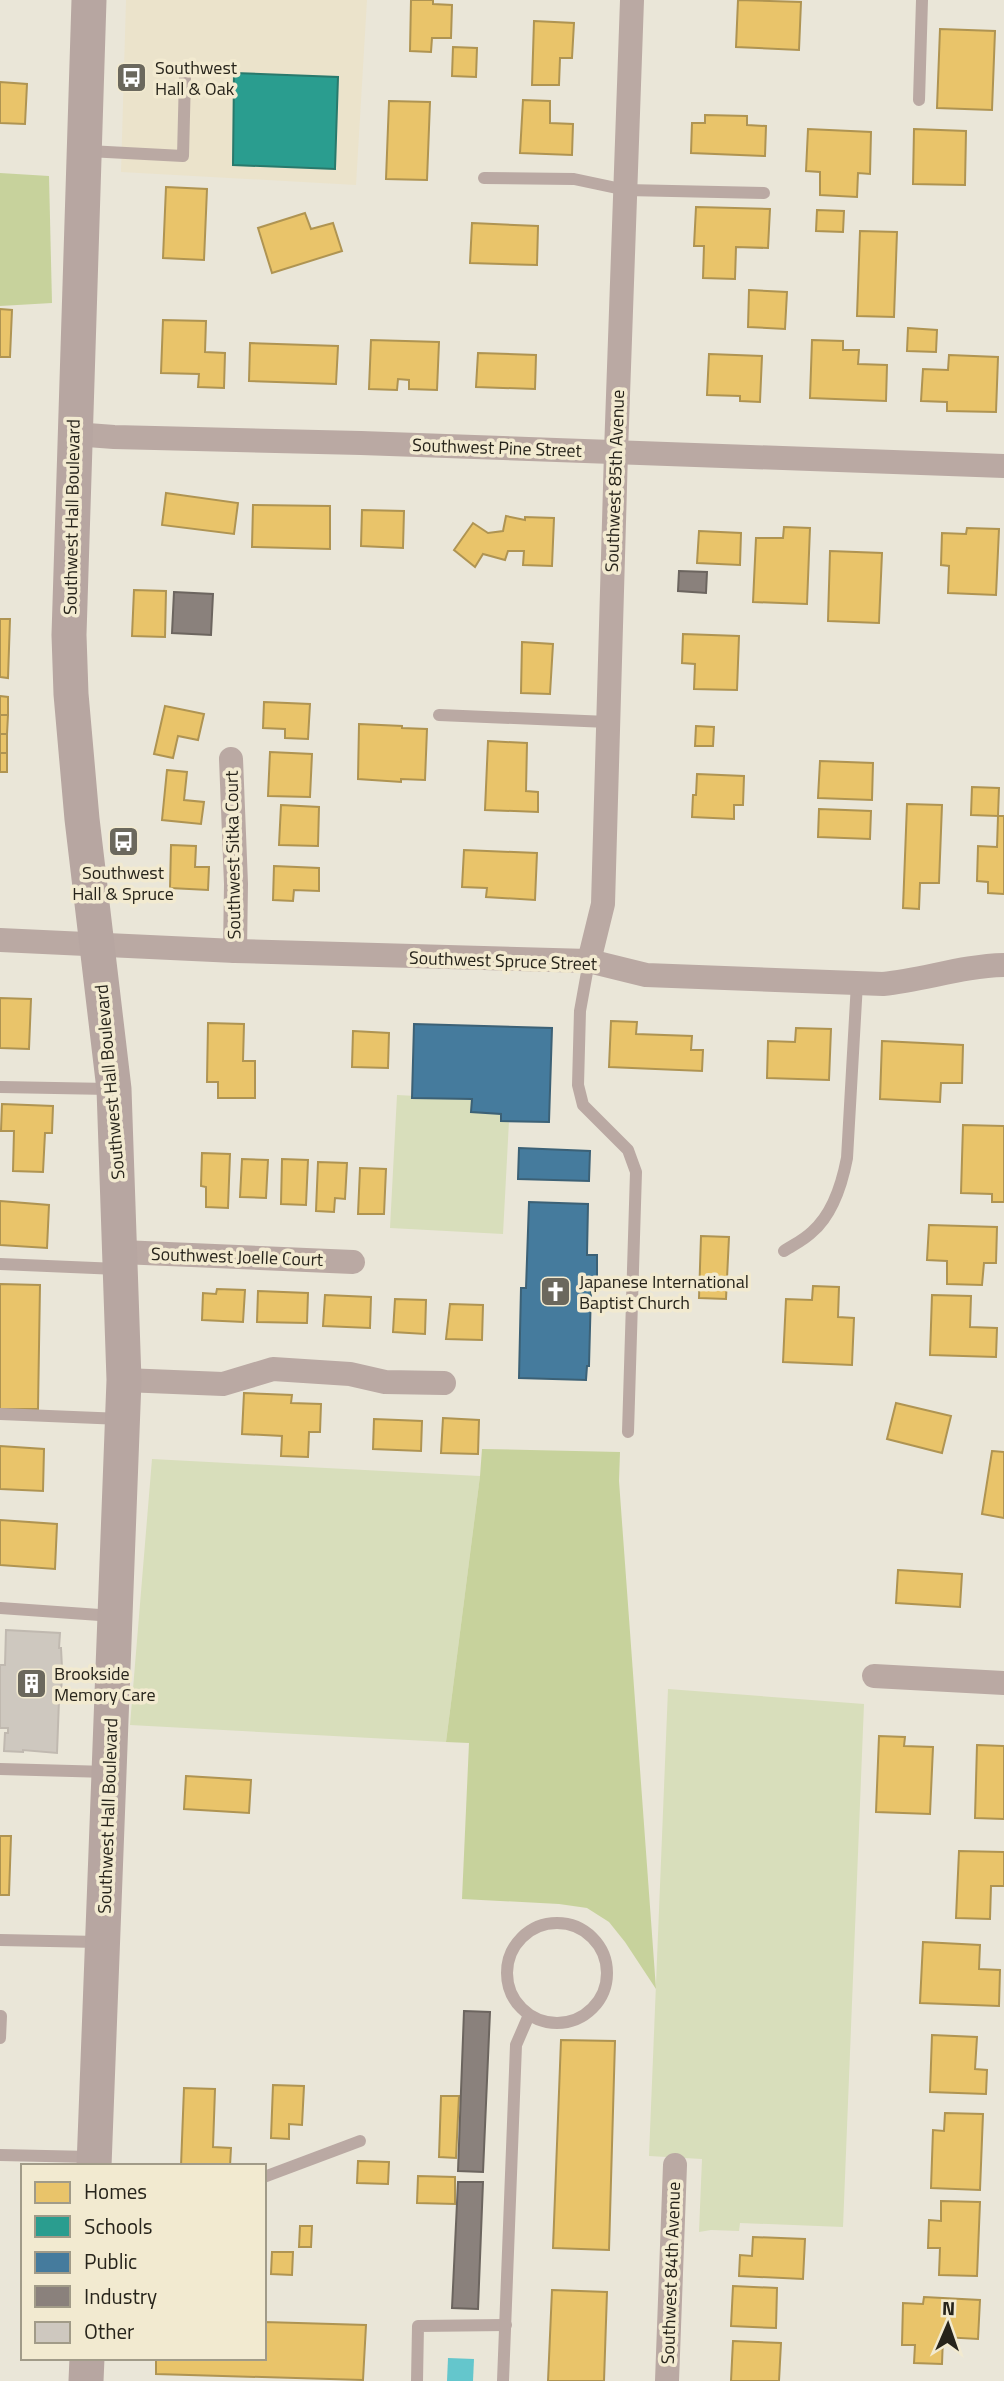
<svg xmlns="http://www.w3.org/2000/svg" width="1004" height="2381" font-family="'Titillium Web',sans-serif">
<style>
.built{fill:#ebe3cb}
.green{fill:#d8debb}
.forest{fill:#c7d29c}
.water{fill:#64c6cc}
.homes{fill:#e9c46a;stroke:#af9452;stroke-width:2}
.schools{fill:#2a9d8f;stroke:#29796c;stroke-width:2}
.public{fill:#457b9d;stroke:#3c6176;stroke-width:2}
.industry{fill:#8a817c;stroke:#6c655f;stroke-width:2}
.building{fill:#cec8bf;stroke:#c0b9b0;stroke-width:2}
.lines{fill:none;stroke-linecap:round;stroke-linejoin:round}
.service{stroke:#baa9a3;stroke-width:12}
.minor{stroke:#baa9a3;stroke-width:24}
.secondary{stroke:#b7a6a1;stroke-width:35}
.labels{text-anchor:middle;stroke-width:7;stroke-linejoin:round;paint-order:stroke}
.poi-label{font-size:18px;fill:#27241b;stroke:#f2ead0;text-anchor:start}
.street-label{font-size:18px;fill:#27241b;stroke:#f2ead0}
</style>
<rect width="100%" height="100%" fill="#eae6d8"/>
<!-- built -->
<polygon class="built" points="126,0 367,0 356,185 121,172"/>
<!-- green -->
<g class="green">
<polygon points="397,1095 472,1099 471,1112 501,1114 501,1121 509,1121 503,1234 390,1228"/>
<polygon points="152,1459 480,1476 446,1742 130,1725"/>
<polygon points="668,1689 864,1704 843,2227 740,2223 739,2231 711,2230 699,2232 702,2159 649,2156"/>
</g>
<!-- forest -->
<g class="forest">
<polygon points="0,173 49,176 52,303 0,306"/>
<polygon points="482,1449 620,1452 619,1481 656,1989 625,1942 609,1922 587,1908 559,1904 462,1899 469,1743 446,1742 480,1476"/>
</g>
<!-- water -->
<polygon class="water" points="448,2358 474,2359 473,2381 447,2381"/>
<!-- homes -->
<g class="homes">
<polygon points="411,0 433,0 433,4 452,5 451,38 432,38 431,52 410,51"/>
<polygon points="738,0 801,2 799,50 736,47"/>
<polygon points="534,21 574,23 572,58 560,58 559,85 532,85"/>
<polygon points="940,29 995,31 992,110 937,108"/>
<polygon points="453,47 477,48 476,77 452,76"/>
<polygon points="0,82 27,84 25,124 0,123"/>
<polygon points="523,100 550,101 550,123 573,124 572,155 520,153"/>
<polygon points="389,101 430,102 427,180 386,179"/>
<polygon points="705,115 747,116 747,125 766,126 765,156 691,153 692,123 705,123"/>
<polygon points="808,129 871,132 870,174 858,173 857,197 820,195 820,172 806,171"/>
<polygon points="914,129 966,131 965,185 913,184"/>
<polygon points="166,187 207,189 204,260 163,258"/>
<polygon points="696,207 770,209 768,248 736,247 735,279 703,278 704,246 694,246"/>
<polygon points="817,210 844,211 843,232 816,231"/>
<polygon points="305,213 311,229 333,223 342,251 272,273 258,228"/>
<polygon points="472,223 538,226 537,265 470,263"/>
<polygon points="860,231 897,232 894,317 857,316"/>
<polygon points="749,290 787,292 785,329 748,327"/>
<polygon points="0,309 12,310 10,357 0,357"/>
<polygon points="163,320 206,321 205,352 225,353 224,388 198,387 199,374 161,373"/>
<polygon points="908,328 937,330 936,352 907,351"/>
<polygon points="371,340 439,342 437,390 409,389 409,380 398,379 397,390 369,389"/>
<polygon points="812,340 843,341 843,350 859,350 858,364 887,365 886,401 810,398"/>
<polygon points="250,343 338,346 336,384 249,381"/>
<polygon points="478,353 536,355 535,389 476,387"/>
<polygon points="709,354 762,356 760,402 740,401 740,396 707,395"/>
<polygon points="949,355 998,357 996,412 947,411 947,402 921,401 923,369 948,370"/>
<polygon points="166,493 238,503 234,534 162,525"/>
<polygon points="253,505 330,506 330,549 252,547"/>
<polygon points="362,510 404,511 403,548 361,546"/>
<polygon points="506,516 525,520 525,517 554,518 552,566 523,565 524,551 508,551 505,560 483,554 475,567 454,550 473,523 488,533 503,531"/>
<polygon points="784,527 810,528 807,604 753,602 756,538 783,538"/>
<polygon points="967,528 999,529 996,595 948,593 949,566 941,565 942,533 966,534"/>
<polygon points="699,531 741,533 740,565 697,563"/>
<polygon points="830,551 882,553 879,623 828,621"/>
<polygon points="134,590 166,591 165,637 132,636"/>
<polygon points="0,619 10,619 8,678 0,677"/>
<polygon points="683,634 739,636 737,690 694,689 695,664 682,663"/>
<polygon points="522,642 553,644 550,694 521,693"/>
<polygon points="0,696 8,697 8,715 0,715"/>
<polygon points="264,702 310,704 308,739 285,738 285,729 263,728"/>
<polygon points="165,706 204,714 198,740 178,736 173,758 154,754"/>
<polygon points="0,715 8,715 7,734 0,734"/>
<polygon points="359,724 402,726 402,728 427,729 425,780 401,779 401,782 358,779"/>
<polygon points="696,726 714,727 713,746 695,746"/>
<rect x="0" y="734" width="7" height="19"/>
<polygon points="488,741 527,743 526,791 538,792 538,812 485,810"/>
<polygon points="270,752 312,754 310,797 268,796"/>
<rect x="0" y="753" width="7" height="19"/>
<polygon points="820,761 873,763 872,800 818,798"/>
<polygon points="167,770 187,772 184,800 204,802 201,824 162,820"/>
<polygon points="697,774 744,776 743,805 734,805 734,819 692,817 693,795 696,795"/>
<polygon points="972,787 999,788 998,816 971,815"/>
<polygon points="907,804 942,805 939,883 920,883 919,909 903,908"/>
<polygon points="281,805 319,807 318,846 279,845"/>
<polygon points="819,809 871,811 870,839 818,837"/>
<polygon points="998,816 1004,816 1004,894 988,893 988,882 977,881 978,846 997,847"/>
<polygon points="171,845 196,846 195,867 209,867 208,890 170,888"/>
<polygon points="464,850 537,853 535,900 486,897 487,888 462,887"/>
<polygon points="274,866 319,868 319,891 294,890 293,901 273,900"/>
<polygon points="0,998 31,999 29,1049 0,1048"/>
<polygon points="611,1021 637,1022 636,1034 692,1036 691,1050 703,1050 702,1071 609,1067"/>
<polygon points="208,1023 244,1024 243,1061 255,1061 255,1098 218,1098 218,1082 207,1082"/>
<polygon points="796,1028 831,1029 829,1080 767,1078 768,1041 795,1042"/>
<polygon points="353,1031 389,1033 388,1068 352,1067"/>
<polygon points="882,1041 963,1045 962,1083 941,1083 940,1102 880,1099"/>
<polygon points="2,1104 53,1106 52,1133 45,1133 43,1172 13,1171 14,1131 1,1131"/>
<polygon points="963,1125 1004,1126 1004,1202 992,1202 992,1194 961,1193"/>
<polygon points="202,1153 230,1154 228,1208 206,1207 206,1187 201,1186"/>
<polygon points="242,1159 268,1160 266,1198 240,1197"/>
<polygon points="282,1159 308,1160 306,1205 281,1204"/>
<polygon points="318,1162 347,1163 345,1199 335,1198 334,1212 316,1211"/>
<polygon points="360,1168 386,1169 384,1214 358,1214"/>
<polygon points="0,1201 49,1205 47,1248 0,1245"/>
<polygon points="929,1225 997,1227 996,1263 984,1263 982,1285 947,1284 947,1261 927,1260"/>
<polygon points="701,1236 729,1237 726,1299 699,1298"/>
<polygon points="0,1284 40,1285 38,1409 0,1409"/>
<polygon points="813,1286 839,1287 838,1317 854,1318 852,1365 783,1362 786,1299 812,1300"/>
<polygon points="217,1289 245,1290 243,1322 202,1320 203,1293 216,1294"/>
<polygon points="258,1291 308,1293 307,1323 257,1322"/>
<polygon points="325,1295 371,1297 370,1328 323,1326"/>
<polygon points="932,1295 971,1296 970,1327 997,1328 996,1357 930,1355"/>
<polygon points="395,1299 426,1300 425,1334 393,1332"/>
<polygon points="450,1304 483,1305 482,1340 446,1339"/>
<polygon points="244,1393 292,1395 291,1403 321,1404 320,1432 309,1432 308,1457 281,1456 282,1436 242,1434"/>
<polygon points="896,1403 951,1416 942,1453 887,1439"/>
<polygon points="443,1418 479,1420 478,1454 441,1453"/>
<polygon points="374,1419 422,1421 421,1451 373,1449"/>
<polygon points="0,1446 44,1449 43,1491 0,1489"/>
<polygon points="992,1451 1004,1452 1004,1518 982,1514"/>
<polygon points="0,1520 57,1524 55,1569 0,1565"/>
<polygon points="898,1570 962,1574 960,1607 896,1603"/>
<polygon points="879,1736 905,1737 904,1746 933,1747 930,1814 876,1812"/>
<polygon points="977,1745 1004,1746 1004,1819 975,1818"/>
<polygon points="186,1776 251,1780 249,1813 184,1809"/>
<polygon points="0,1836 11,1836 9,1895 0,1895"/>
<polygon points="959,1851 1004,1852 1004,1886 991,1886 990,1919 956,1918"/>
<polygon points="923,1942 980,1945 979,1969 1000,1970 999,2006 920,2003"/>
<polygon points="932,2035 977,2037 975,2069 987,2070 986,2094 930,2092"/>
<polygon points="561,2040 615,2041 609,2250 553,2248"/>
<polygon points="273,2085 304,2086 302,2125 289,2124 289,2139 271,2138"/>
<polygon points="184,2088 215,2089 213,2147 231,2148 230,2166 181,2166"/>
<polygon points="441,2096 459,2096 456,2158 439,2157"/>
<polygon points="945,2113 983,2114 980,2190 931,2188 933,2130 944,2131"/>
<polygon points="358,2161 389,2162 388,2184 357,2183"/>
<polygon points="418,2176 455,2177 455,2204 417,2203"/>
<polygon points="941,2201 980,2202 977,2276 939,2275 940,2248 928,2248 929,2220 941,2221"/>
<polygon points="300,2226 312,2226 311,2247 299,2247"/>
<polygon points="753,2237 805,2239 803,2279 739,2276 740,2255 752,2256"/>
<polygon points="272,2252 293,2252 292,2275 271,2274"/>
<polygon points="733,2286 777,2288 776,2328 731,2326"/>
<polygon points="552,2290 607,2292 604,2381 548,2381"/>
<polygon points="924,2297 980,2300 978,2339 943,2337 942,2364 914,2363 915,2345 902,2345 903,2303 923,2304"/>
<polygon points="264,2322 366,2325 363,2380 156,2374 156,2358 264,2358"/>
<polygon points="733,2341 781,2343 779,2381 731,2381"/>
</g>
<!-- schools -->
<polygon class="schools" points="234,73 338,77 335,169 233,165"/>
<!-- public -->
<g class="public">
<polygon points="414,1024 552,1028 549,1122 501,1121 501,1114 471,1112 472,1099 412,1098"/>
<polygon points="519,1148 590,1151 589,1181 518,1179"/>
<polygon points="529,1202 588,1204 587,1255 597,1255 597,1281 586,1281 586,1290 591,1290 589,1366 587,1366 586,1380 519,1378 521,1288 526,1288"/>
</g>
<!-- industry -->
<g class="industry">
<polygon points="679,571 707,572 706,593 678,591"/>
<polygon points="174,592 213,594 211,635 172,633"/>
<polygon points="464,2011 490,2012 483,2172 458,2171"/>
<polygon points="458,2182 483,2182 478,2309 452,2308"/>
</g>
<!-- building -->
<polygon class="building" points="6,1630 60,1633 59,1648 61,1648 62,1668 61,1700 59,1700 57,1753 23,1750 23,1752 4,1751 5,1733 8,1733 8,1728 0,1728 0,1665 5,1665"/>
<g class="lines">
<!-- service -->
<g class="service">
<polyline points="919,100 922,0"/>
<polyline points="88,151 183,156 185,76"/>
<polyline points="484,178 574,179 626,190 764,193"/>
<polyline points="439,715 608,722"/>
<polyline points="589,961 580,1011 578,1085 583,1105 628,1150 636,1172 628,1432"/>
<polyline points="0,1087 110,1089"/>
<path d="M 784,1251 C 793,1245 804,1240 812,1232 C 833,1214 842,1184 847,1158 L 857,983"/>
<polyline points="0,1264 118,1269"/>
<polyline points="0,1414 122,1419"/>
<polyline points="0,1608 114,1616"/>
<polyline points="0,1769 108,1772"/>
<circle cx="557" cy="1973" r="50"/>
<polyline points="0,1940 99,1942"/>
<polyline points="0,2038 1,2016"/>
<polyline points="0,2155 91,2157"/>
<polyline points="264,2177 360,2141"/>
<polyline points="417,2381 418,2326 506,2325"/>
<polyline points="503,2381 516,2045 529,2015"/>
</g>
<!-- minor -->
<g class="minor">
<polyline points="74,434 114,437 361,443 1004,466"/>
<polyline points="231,759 236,884 235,951"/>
<path d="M 0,940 L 235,951 L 589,961 L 646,975 L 883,984 C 924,980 962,966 1004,965"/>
<polyline points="589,961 603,904 616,452 632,0"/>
<polyline points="121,1252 353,1262"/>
<polyline points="124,1380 223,1384 273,1369 350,1374 385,1382 444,1383"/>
<polyline points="874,1676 1004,1683"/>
<polyline points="667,2381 675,2165"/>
</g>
<!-- secondary -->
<g class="secondary">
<polyline points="89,0 69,635 71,694 82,819 114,1089 124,1380 94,2166"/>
<polyline points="86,2381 87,2358"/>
</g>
</g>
<!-- icons -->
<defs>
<symbol id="bus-square" viewBox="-11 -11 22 22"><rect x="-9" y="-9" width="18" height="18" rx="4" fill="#6b685d" stroke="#f2ead0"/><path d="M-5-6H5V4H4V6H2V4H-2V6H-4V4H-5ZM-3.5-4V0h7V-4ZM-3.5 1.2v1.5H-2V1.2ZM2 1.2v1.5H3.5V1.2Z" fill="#fff"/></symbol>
<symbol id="church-square" viewBox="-11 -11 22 22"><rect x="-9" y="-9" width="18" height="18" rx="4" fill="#6b685d" stroke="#f2ead0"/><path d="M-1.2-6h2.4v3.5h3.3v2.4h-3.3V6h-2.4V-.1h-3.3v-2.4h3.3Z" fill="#fff"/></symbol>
<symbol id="building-square" viewBox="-11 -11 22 22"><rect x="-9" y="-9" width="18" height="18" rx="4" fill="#6b685d" stroke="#f2ead0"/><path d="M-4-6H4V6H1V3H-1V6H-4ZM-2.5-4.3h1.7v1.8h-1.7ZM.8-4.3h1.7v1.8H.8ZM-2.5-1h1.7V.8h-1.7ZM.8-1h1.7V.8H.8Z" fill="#fff"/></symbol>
</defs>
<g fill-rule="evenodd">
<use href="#bus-square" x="114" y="60" width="35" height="35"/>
<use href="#bus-square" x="106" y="824" width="35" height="35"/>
<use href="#church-square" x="538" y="1274" width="35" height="35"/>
<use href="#building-square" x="14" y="1666" width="35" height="35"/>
</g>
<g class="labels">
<!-- poi labels -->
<g class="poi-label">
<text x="155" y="74">Southwest<tspan x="155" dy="21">Hall &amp; Oak</tspan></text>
<text x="123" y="879" text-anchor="middle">Southwest<tspan x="123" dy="21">Hall &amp; Spruce</tspan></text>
<text x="579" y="1288">Japanese International<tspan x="579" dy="21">Baptist Church</tspan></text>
<text x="54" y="1680">Brookside<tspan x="54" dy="21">Memory Care</tspan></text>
</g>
<!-- street labels -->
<g class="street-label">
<text transform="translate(497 448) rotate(2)" y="6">Southwest Pine Street</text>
<text transform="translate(615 481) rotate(-88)" y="6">Southwest 85th Avenue</text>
<text transform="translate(72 517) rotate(-89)" y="6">Southwest Hall Boulevard</text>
<text transform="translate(233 855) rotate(-91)" y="6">Southwest Sitka Court</text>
<text transform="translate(503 961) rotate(2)" y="6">Southwest Spruce Street</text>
<text transform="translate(110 1082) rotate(-95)" y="6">Southwest Hall Boulevard</text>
<text transform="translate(237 1257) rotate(2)" y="6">Southwest Joelle Court</text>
<text transform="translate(108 1816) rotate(-88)" y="6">Southwest Hall Boulevard</text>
<text transform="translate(671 2273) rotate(-88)" y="6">Southwest 84th Avenue</text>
</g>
</g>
<!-- legend -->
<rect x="21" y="2164" width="245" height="196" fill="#f2ead0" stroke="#a19b88" stroke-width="2"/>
<rect x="35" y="2182" width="35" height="21" fill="#e9c46a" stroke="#a19b88" stroke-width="2"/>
<text x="84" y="2199" font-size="21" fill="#27241b">Homes</text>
<rect x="35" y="2216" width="35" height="21" fill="#2a9d8f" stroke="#a19b88" stroke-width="2"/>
<text x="84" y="2234" font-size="21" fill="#27241b">Schools</text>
<rect x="35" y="2252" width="35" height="21" fill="#457b9d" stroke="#a19b88" stroke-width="2"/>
<text x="84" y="2269" font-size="21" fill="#27241b">Public</text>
<rect x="35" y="2286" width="35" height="21" fill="#8a817c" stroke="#a19b88" stroke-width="2"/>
<text x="84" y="2304" font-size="21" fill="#27241b">Industry</text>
<rect x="35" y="2322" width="35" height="21" fill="#cec8bf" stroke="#a19b88" stroke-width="2"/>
<text x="84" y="2339" font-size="21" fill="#27241b">Other</text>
<!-- north arrow -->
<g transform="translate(948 2325) rotate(2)" stroke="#f2ead0" stroke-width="5" paint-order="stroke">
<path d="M0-5L12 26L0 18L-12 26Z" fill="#27241b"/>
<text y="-10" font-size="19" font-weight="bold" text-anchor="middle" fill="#27241b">N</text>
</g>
</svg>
